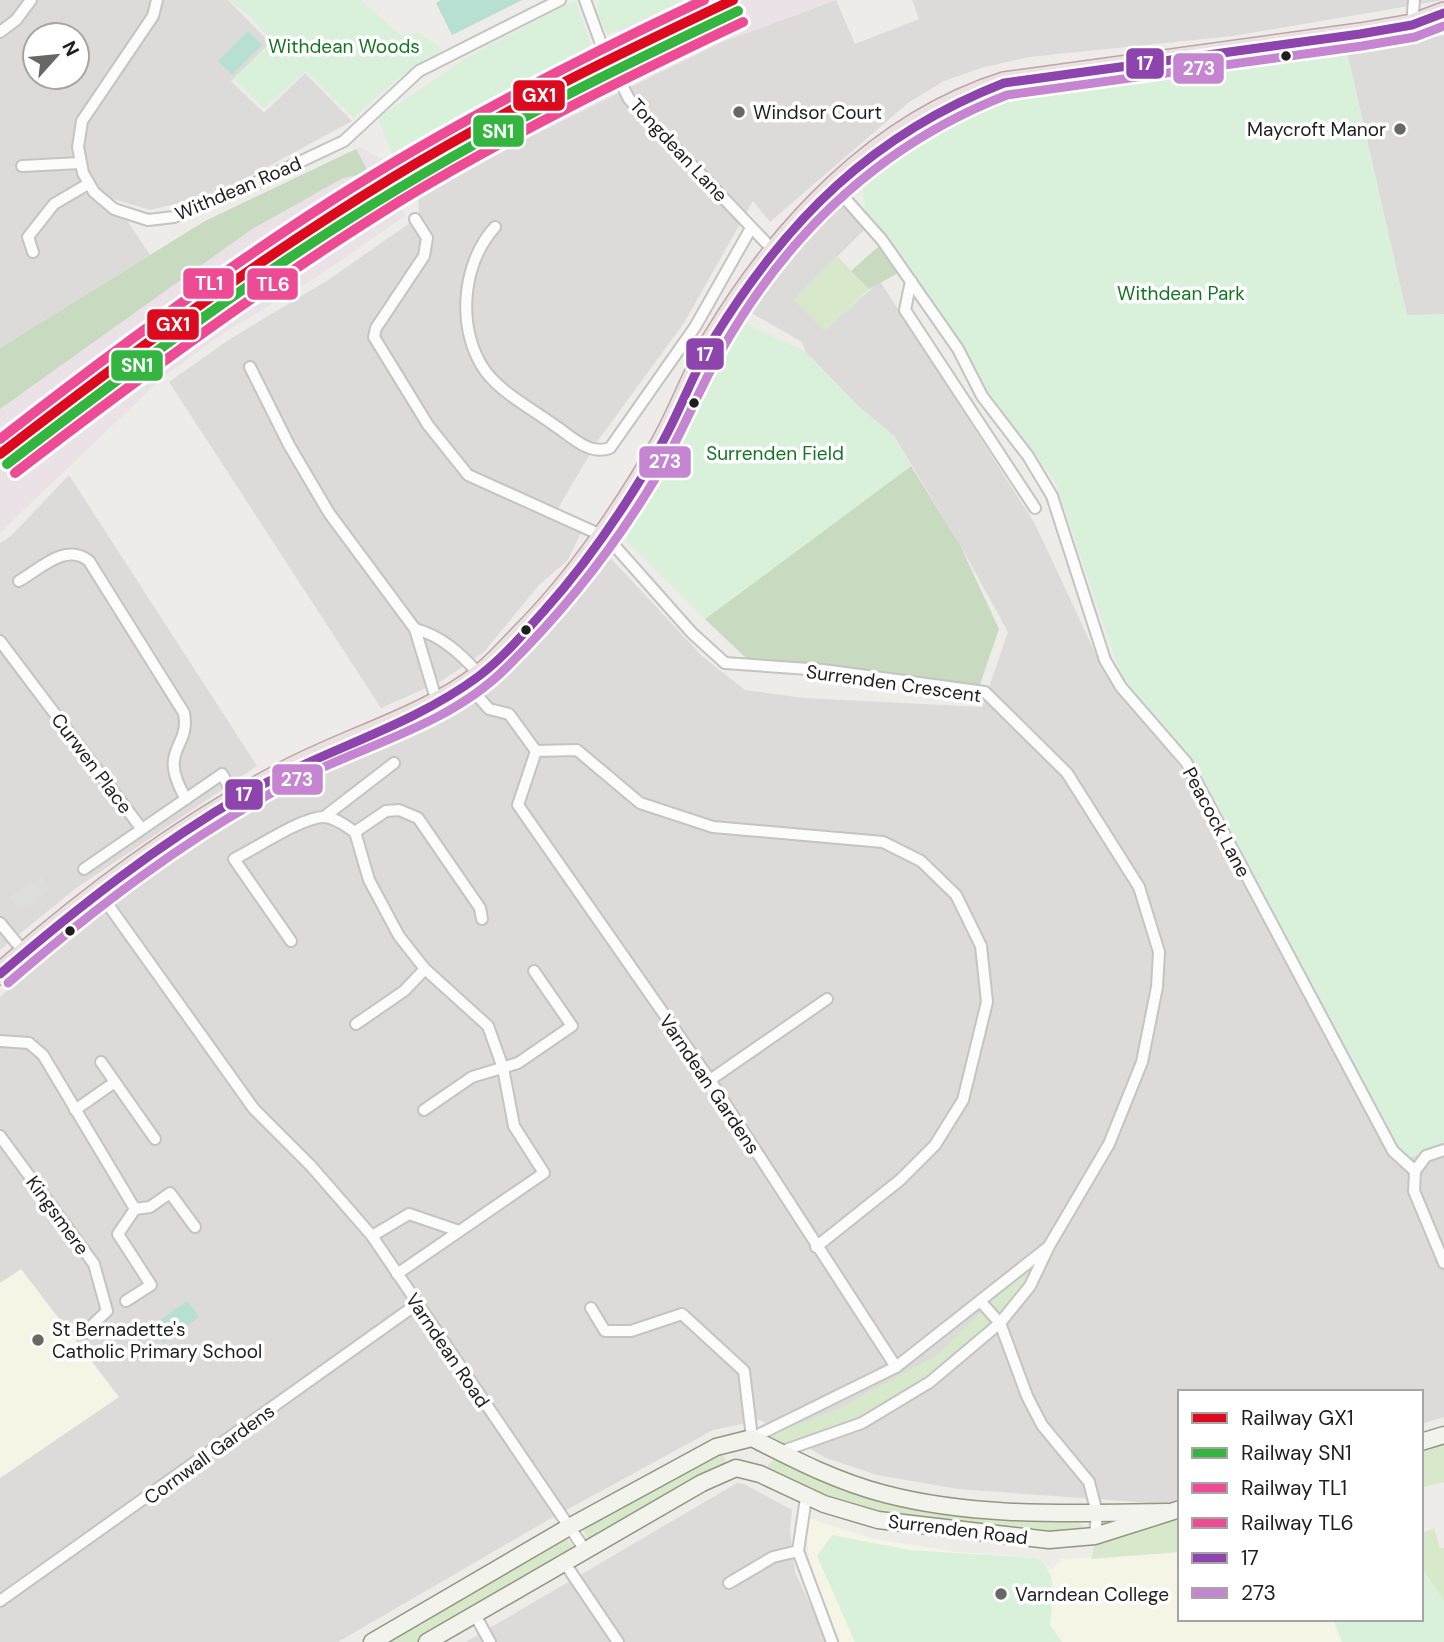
<svg xmlns="http://www.w3.org/2000/svg" width="1444" height="1642" font-family="'DM Sans',sans-serif">
<style>
.residential{fill:#dcdbda;fill-rule:evenodd}
.industrial{fill:#eae2e6}
.education{fill:#f4f5e5}
.grass{fill:#d8e8ca}
.forest{fill:#c8dac0}
.park{fill:#d9f1db}
.pitch{fill:#b7e0d2}
.parking{fill:#dddddc}
.lines{fill:none;stroke-linecap:round;stroke-linejoin:round}
.street-casing{stroke:#c4c4c2;stroke-width:14}
.secondary-casing{stroke:#939682;stroke-width:19}
.highway-casing{stroke:#c0a2a9;stroke-width:24}
.street{stroke:#fcfcfc;stroke-width:10}
.secondary{stroke:#f2f3ec;stroke-width:16}
.highway{stroke:#eae1e1;stroke-width:21}
.bus-1-casing{stroke:#fff;stroke-width:14}
.bus-2-casing{stroke:#fff;stroke-width:14}
.bus-1{stroke:#8e44ad;stroke-width:9}
.bus-2{stroke:#c585d1;stroke-width:9}
.rail-1-casing{stroke:#fff;stroke-width:16}
.rail-2-casing{stroke:#fff;stroke-width:16}
.rail-3-casing{stroke:#fff;stroke-width:16}
.rail-4-casing{stroke:#fff;stroke-width:16}
.rail-1{stroke:#dc0a1e;stroke-width:10}
.rail-2{stroke:#33b540;stroke-width:10}
.rail-3{stroke:#ee4b95;stroke-width:10}
.rail-4{stroke:#ee4b95;stroke-width:10}
.bus-dot{fill:#1f1f1f;stroke:#fff;stroke-width:2.5}
.poi-dot{fill:#676766;stroke:#fff;stroke-width:2.5}
.labels{text-anchor:middle;stroke-width:7;stroke-linejoin:round;paint-order:stroke}
.park-label{font-size:19px;fill:#157524;stroke:#fff}
.poi-label{font-size:19px;fill:#1f1f1f;stroke:#fff;text-anchor:start}
.street-label{font-size:19px;fill:#1f1f1f;stroke:#fff}
.line-badge{stroke:#fff;stroke-width:2.5}
.badge-label{font-size:19px;text-anchor:middle;font-weight:bold;fill:#fff}
</style>
<rect width="100%" height="100%" fill="#edece9"/>
<!-- residential -->
<g class="residential">
<path d="M 0,0 L 228,0 L 270,43 L 231,81 L 264,113 L 305,73 L 352,121 L 215,195 L 150,210 L 113,199 L 150,255 L 0,348 ZM 35,35 L 77,35 L 77,77 L 35,77 Z"/>
<polygon points="836,0 855,44 919,19 912,0 1444,0 1233,36 1029,57 981,68 944,81 908,103 770,222 753,201 684,323 599,439 554,515 583,529 567,561 539,585 484,652 440,682 381,708 169,382 230,339 328,280 407,225 419,212 418,194 459,157 536,134 722,42"/>
<polygon points="1444,35 1444,314 1407,316 1347,52"/>
<polygon points="839,199 866,228 795,299 825,330 880,281 1035,524 1100,663 1194,785 1407,1159 1444,1144 1444,1417 1421,1424 1421,1392 1180,1392 1180,1499 1163,1504 958,1489 877,1475 826,1458 760,1420 713,1430 548,1520 338,1642 0,1642 0,997 119,888 290,789 384,744 477,686 548,627 605,552 702,656 745,690 803,698 982,707 1008,632 960,545 894,436 858,406 806,352 802,342 748,311 784,256"/>
<polygon points="69,475 257,766 75,889 0,950 0,543 12,535"/>
<polygon points="737,1483 744,1484 792,1510 790,1530 795,1572 828,1642 466,1642"/>
</g>
<!-- industrial -->
<g class="industrial">
<polygon points="661,0 837,0 722,42 636,84 616,21"/>
<polygon points="585,42 600,65 604,65 615,89 612,97 536,134 459,157 423,190 395,149"/>
<polygon points="361,147 385,161 385,170 405,216 321,274 224,333 162,378 0,533 0,348 205,221"/>
</g>
<!-- education -->
<g class="education">
<polygon points="21,1269 119,1397 0,1478 0,1283"/>
<polygon points="808,1518 874,1539 956,1552 1037,1558 1051,1570 1062,1559 1180,1552 1180,1619 1421,1619 1421,1532 1434,1528 1440,1548 1444,1548 1444,1642 840,1642 810,1563 806,1532"/>
</g>
<!-- grass -->
<g class="grass">
<polygon points="837,256 869,289 825,331 794,300"/>
<polygon points="1049,1246 1030,1286 999,1323 930,1381 859,1417 780,1447 770,1435 840,1408 938,1354"/>
<polygon points="1444,1442 1444,1482 1421,1488 1421,1449"/>
<polygon points="721,1452 726,1461 722,1467 593,1540 587,1538 584,1531 588,1524"/>
<polygon points="777,1457 822,1479 1077,1521 1083,1526 1081,1530 1040,1535 876,1514 804,1489 770,1473 768,1465"/>
<polygon points="1180,1515 1180,1552 1091,1559 1095,1544"/>
<polygon points="1434,1528 1440,1548 1444,1548 1444,1601 1421,1567 1421,1533"/>
<polygon points="565,1538 575,1548 419,1642 384,1642"/>
</g>
<!-- forest -->
<g class="forest">
<polygon points="356,149 369,173 343,178 252,229 0,409 0,348 205,221"/>
<polygon points="879,246 900,272 869,289 851,271"/>
<polygon points="911,466 960,545 999,629 978,690 748,660 705,619"/>
</g>
<!-- park -->
<g class="park">
<polygon points="229,0 361,0 400,35 419,33 443,49 396,80 353,118 305,71 264,109 233,79 272,42 251,17"/>
<polygon points="575,0 591,45 401,153 392,153 378,118 466,58"/>
<polygon points="599,0 686,0 607,35 596,10"/>
<polygon points="1347,52 1407,315 1444,314 1444,1144 1406,1159 1398,1153 1200,777 1162,725 1124,684 1055,481 986,390 928,297 865,210 863,188 871,173 933,130 990,103 1054,89 1260,67"/>
<polygon points="740,321 806,352 858,406 894,436 911,466 705,619 626,540"/>
<path d="M 832,1535 L 910,1550 L 1037,1558 C 1060,1574 1052,1600 1050,1625 L 1062,1642 L 855,1642 L 817,1556 Z"/>
<polygon points="1421,1567 1444,1601 1444,1642 1342,1642 1333,1619 1421,1619"/>
</g>
<!-- pitch -->
<g class="pitch">
<polygon points="441,0 522,0 452,35 436,3"/>
<polygon points="248,31 262,45 232,75 218,61"/>
<polygon points="187,1301 199,1317 163,1343 151,1326"/>
</g>
<!-- parking -->
<polygon class="parking" points="43,876 51,889 20,910 9,897"/>
<g class="lines">
<defs>
<g id="street">
<polyline points="157,0 153,16 82,121 78,147 83,173 94,192 114,209 148,220 174,217 234,193 344,141 419,71 560,0"/>
<polyline points="585,0 600,41 629,99 774,251"/>
<polyline points="1412,25 1414,0"/>
<polyline points="0,32 16,20 31,0"/>
<polyline points="22,166 80,163"/>
<polyline points="834,186 882,240 958,349 982,396 1028,456 1052,496 1105,660 1121,687 1186,762 1393,1151 1415,1171"/>
<polyline points="415,219 427,238 424,256 376,328 374,337 428,425 468,475 601,535 613,544 692,633 725,663 823,670 985,692 1067,773 1139,887 1159,952 1157,987 1142,1062 1109,1144 1049,1246 1030,1286 1000,1323 930,1382 862,1423 780,1452"/>
<path d="M 495,227 C 461,264 456,331 486,372 C 502,393 532,409 554,425 C 571,436 589,456 610,448 L 695,327 L 751,228"/>
<polyline points="33,252 28,237 54,204 88,184"/>
<polyline points="911,281 905,310 1035,508"/>
<polyline points="250,367 289,445 329,513 415,629 437,702"/>
<path d="M 19,581 C 40,569 66,542 89,561 L 184,713 C 191,750 156,747 186,799"/>
<path d="M 415,629 C 441,635 462,655 480,675"/>
<polyline points="0,641 141,828"/>
<polyline points="467,684 489,709 509,714 536,751"/>
<polyline points="324,817 394,763"/>
<polyline points="355,832 386,811 399,810 418,818 480,908 482,919"/>
<polyline points="84,869 222,774 236,799"/>
<polyline points="99,892 254,1109 311,1166 372,1236 585,1550"/>
<polyline points="0,923 24,952"/>
<path d="M 291,941 L 234,859 C 255,849 303,816 325,817 C 336,818 346,826 355,832 L 369,880 L 399,936 L 425,969 L 488,1026 L 503,1068 L 514,1126 L 544,1173 L 397,1274"/>
<polyline points="356,1024 404,991 425,969"/>
<polyline points="0,1041 29,1043 43,1055 135,1209 118,1234 151,1285 126,1301"/>
<polyline points="101,1062 115,1082"/>
<polyline points="710,1080 827,999"/>
<polyline points="75,1110 115,1082 155,1139"/>
<polyline points="424,1110 472,1077 518,1063 572,1026 534,971"/>
<polyline points="0,1136 94,1264 107,1311 84,1333"/>
<polyline points="1415,1171 1414,1191 1444,1263"/>
<polyline points="1415,1171 1426,1156 1444,1150"/>
<polyline points="135,1209 150,1207 170,1193 195,1227"/>
<polyline points="372,1236 409,1214 459,1231"/>
<polyline points="816,1247 900,1180 935,1145 963,1100 987,1002 981,946 956,895 921,861 883,842 713,827 640,803 577,750 536,751 518,805 710,1080 896,1367"/>
<polyline points="980,1301 1000,1323 1027,1396 1042,1425 1089,1482 1097,1513 1095,1536"/>
<polyline points="591,1308 605,1331 631,1331 682,1314 744,1371 752,1438 896,1367 1047,1248"/>
<polyline points="806,1498 798,1551 832,1642"/>
<polyline points="564,1562 618,1642"/>
<polyline points="729,1583 773,1557 798,1551"/>
<polyline points="0,1601 417,1304"/>
<polyline points="475,1615 490,1642"/>
</g>
<g id="secondary">
<polyline points="1421,1442 1444,1435"/>
<path d="M 372,1642 L 569,1527 L 716,1447 L 752,1438 C 795,1460 838,1482 885,1494 C 977,1518 1073,1513 1167,1512"/>
<polyline points="427,1642 702,1483 736,1468 760,1474 824,1504 878,1520 1049,1540 1095,1536 1180,1509"/>
</g>
<path id="highway" d="M 0,974 C 86,898 179,828 281,774 C 341,741 427,717 479,676 C 495,664 509,647 523,633 C 575,581 626,507 662,443 C 681,409 694,371 714,338 C 781,227 878,123 1004,83 L 1360,34 L 1412,25 L 1444,13"/>
</defs>
<!-- street casing -->
<use href="#street" class="street-casing"/>
<!-- secondary casing -->
<use href="#secondary" class="secondary-casing"/>
<!-- highway casing -->
<use href="#highway" class="highway-casing"/>
<!-- street -->
<use href="#street" class="street"/>
<!-- secondary -->
<use href="#secondary" class="secondary"/>
<!-- highway -->
<use href="#highway" class="highway"/>
<defs>
<path id="bus-1" d="M 0,974 C 77,908 157,845 245,794 C 320,751 409,728 479,676 C 503,658 523,634 543,612 C 589,561 628,503 662,443 C 681,409 694,371 714,338 C 787,219 873,134 1004,83 L 1360,34 L 1412,25 L 1444,13"/>
<path id="bus-2" d="M 8,983 C 95,908 186,838 288,784 C 360,746 447,727 506,668 C 565,610 616,545 658,474 C 682,434 698,391 721,351 C 787,234 881,144 1007,95 L 1362,46 L 1415,37 L 1444,26"/>
</defs>
<!-- bus-1 casing -->
<use href="#bus-1" class="bus-1-casing"/>
<!-- bus-2 casing -->
<use href="#bus-2" class="bus-2-casing"/>
<!-- bus-1 -->
<use href="#bus-1" class="bus-1"/>
<!-- bus-2 -->
<use href="#bus-2" class="bus-2"/>
<defs>
<path id="rail-1" d="M 0,454 C 126,357 254,262 390,179 C 500,112 616,55 733,0"/>
<path id="rail-2" d="M 7,464 C 133,367 260,272 396,190 C 506,123 622,66 738,11"/>
<path id="rail-3" d="M 0,439 C 108,355 217,274 331,201 C 450,125 576,60 704,0"/>
<path id="rail-4" d="M 15,473 C 140,377 266,284 400,201 C 511,134 627,77 743,22"/>
</defs>
<!-- rail-1 casing -->
<use href="#rail-1" class="rail-1-casing"/>
<!-- rail-2 casing -->
<use href="#rail-2" class="rail-2-casing"/>
<!-- rail-3 casing -->
<use href="#rail-3" class="rail-3-casing"/>
<!-- rail-4 casing -->
<use href="#rail-4" class="rail-4-casing"/>
<!-- rail-1 -->
<use href="#rail-1" class="rail-1"/>
<!-- rail-2 -->
<use href="#rail-2" class="rail-2"/>
<!-- rail-3 -->
<use href="#rail-3" class="rail-3"/>
<!-- rail-4 -->
<use href="#rail-4" class="rail-4"/>
</g>
<!-- markers -->
<g class="bus-dot">
<circle cx="1286" cy="56" r="6"/>
<circle cx="694" cy="403" r="6"/>
<circle cx="526" cy="630" r="6"/>
<circle cx="70" cy="931" r="6"/>
</g>
<g class="poi-dot">
<circle cx="739" cy="112" r="7"/>
<circle cx="1400" cy="129" r="7"/>
<circle cx="38" cy="1340" r="7"/>
<circle cx="1001" cy="1594" r="7"/>
</g>
<g class="labels">
<!-- park labels -->
<g class="park-label">
<text x="344" y="53">Withdean Woods</text>
<text x="1181" y="300">Withdean Park</text>
<text x="775" y="460">Surrenden Field</text>
</g>
<!-- poi labels -->
<g class="poi-label">
<text x="753" y="119">Windsor Court</text>
<text x="1386" y="136" text-anchor="end">Maycroft Manor</text>
<text x="52" y="1336">St Bernadette's<tspan x="52" dy="22">Catholic Primary School</tspan></text>
<text x="1015" y="1601">Varndean College</text>
</g>
<!-- street labels -->
<g class="street-label">
<text transform="translate(679 150) rotate(47)" y="7">Tongdean Lane</text>
<text transform="translate(238 188) rotate(-23)" y="7">Withdean Road</text>
<text transform="translate(894 683) rotate(8)" y="7">Surrenden Crescent</text>
<text transform="translate(92 763) rotate(53)" y="7">Curwen Place</text>
<text transform="translate(1217 822) rotate(62)" y="7">Peacock Lane</text>
<text transform="translate(710 1084) rotate(56)" y="7">Varndean Gardens</text>
<text transform="translate(58 1215) rotate(54)" y="7">Kingsmere</text>
<text transform="translate(448 1350) rotate(56)" y="7">Varndean Road</text>
<text transform="translate(209 1454) rotate(-36)" y="7">Cornwall Gardens</text>
<text transform="translate(958 1529) rotate(7)" y="7">Surrenden Road</text>
</g>
</g>
<g class="line-badge">
<rect x="1125" y="47" width="40" height="33" rx="7" fill="#8e44ad"/>
<rect x="1172" y="52" width="53" height="33" rx="7" fill="#c585d1"/>
<rect x="512" y="79" width="54" height="33" rx="7" fill="#dc0a1e"/>
<rect x="472" y="114" width="53" height="34" rx="7" fill="#33b540"/>
<rect x="182" y="267" width="53" height="33" rx="7" fill="#ee4b95"/>
<rect x="246" y="267" width="53" height="34" rx="7" fill="#ee4b95"/>
<rect x="146" y="308" width="54" height="33" rx="7" fill="#dc0a1e"/>
<rect x="685" y="337" width="40" height="34" rx="7" fill="#8e44ad"/>
<rect x="110" y="349" width="54" height="33" rx="7" fill="#33b540"/>
<rect x="638" y="445" width="54" height="34" rx="7" fill="#c585d1"/>
<rect x="271" y="763" width="53" height="33" rx="7" fill="#c585d1"/>
<rect x="224" y="778" width="40" height="33" rx="7" fill="#8e44ad"/>
</g>
<g class="badge-label">
<text x="1145" y="70">17</text>
<text x="1199" y="75">273</text>
<text x="539" y="102">GX1</text>
<text x="498" y="138">SN1</text>
<text x="209" y="290">TL1</text>
<text x="273" y="291">TL6</text>
<text x="173" y="331">GX1</text>
<text x="705" y="361">17</text>
<text x="137" y="372">SN1</text>
<text x="665" y="468">273</text>
<text x="297" y="786">273</text>
<text x="244" y="801">17</text>
</g>
<!-- legend -->
<rect x="1178" y="1390" width="245" height="231" fill="#ffffff" stroke="#a5a5a5" stroke-width="2"/>
<rect x="1192" y="1413" width="35" height="10" fill="#dc0a1e" stroke="#a5a5a5" stroke-width="2"/>
<text x="1241" y="1425" font-size="21" fill="#1f1f1f">Railway GX1</text>
<rect x="1192" y="1448" width="35" height="10" fill="#33b540" stroke="#a5a5a5" stroke-width="2"/>
<text x="1241" y="1460" font-size="21" fill="#1f1f1f">Railway SN1</text>
<rect x="1192" y="1483" width="35" height="10" fill="#ee4b95" stroke="#a5a5a5" stroke-width="2"/>
<text x="1241" y="1495" font-size="21" fill="#1f1f1f">Railway TL1</text>
<rect x="1192" y="1518" width="35" height="10" fill="#ee4b95" stroke="#a5a5a5" stroke-width="2"/>
<text x="1241" y="1530" font-size="21" fill="#1f1f1f">Railway TL6</text>
<rect x="1192" y="1553" width="35" height="10" fill="#8e44ad" stroke="#a5a5a5" stroke-width="2"/>
<text x="1241" y="1565" font-size="21" fill="#1f1f1f">17</text>
<rect x="1192" y="1588" width="35" height="10" fill="#c585d1" stroke="#a5a5a5" stroke-width="2"/>
<text x="1241" y="1600" font-size="21" fill="#1f1f1f">273</text>
<!-- north arrow -->
<g transform="translate(56 56) rotate(63)"><circle r="33" fill="#ffffff" stroke="#a5a5a5" stroke-width="2"/>
<path d="M0-5L12 26L0 18L-12 26Z" fill="#676766"/>
<text y="-10" font-size="19" font-weight="bold" text-anchor="middle" fill="#1f1f1f">N</text>
</g>
</svg>
